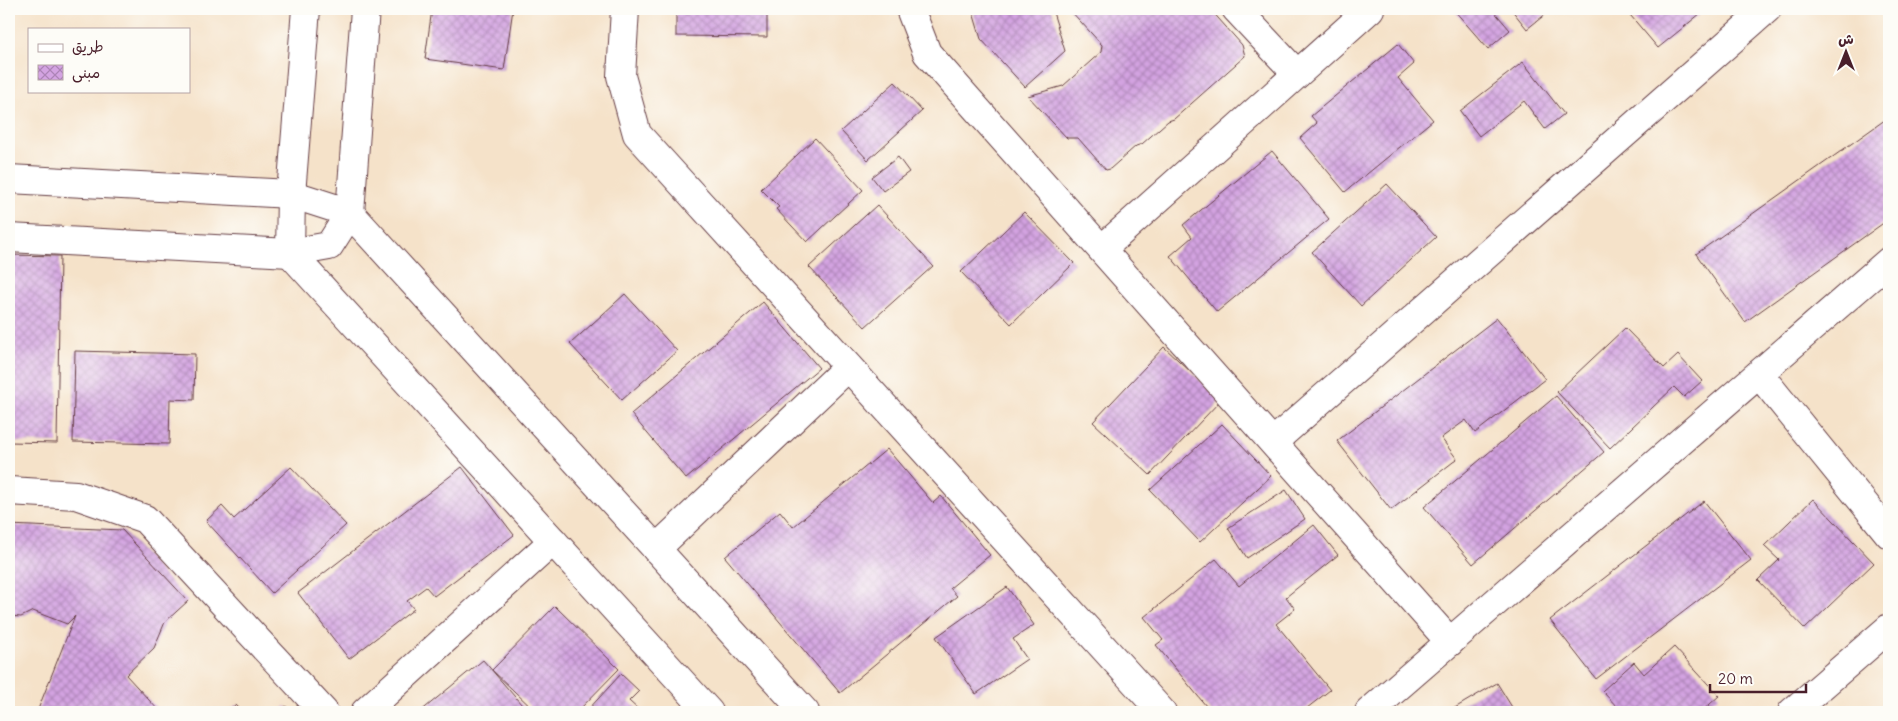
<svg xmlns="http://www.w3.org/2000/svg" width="1898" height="721" font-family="Delius,'Playpen Sans Arabic',sans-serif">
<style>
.building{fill:url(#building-cross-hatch)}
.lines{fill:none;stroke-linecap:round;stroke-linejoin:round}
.street-casing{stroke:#643c43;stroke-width:30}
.street{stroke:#fff;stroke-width:28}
</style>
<defs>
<pattern id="building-cross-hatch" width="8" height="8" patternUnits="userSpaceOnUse" patternTransform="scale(1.25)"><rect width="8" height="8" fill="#d3a3e1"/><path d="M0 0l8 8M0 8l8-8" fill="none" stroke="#ad84b7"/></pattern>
</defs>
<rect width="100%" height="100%" fill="#fdfcf7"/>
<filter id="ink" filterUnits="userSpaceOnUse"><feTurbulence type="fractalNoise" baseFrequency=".02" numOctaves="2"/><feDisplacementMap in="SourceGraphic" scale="10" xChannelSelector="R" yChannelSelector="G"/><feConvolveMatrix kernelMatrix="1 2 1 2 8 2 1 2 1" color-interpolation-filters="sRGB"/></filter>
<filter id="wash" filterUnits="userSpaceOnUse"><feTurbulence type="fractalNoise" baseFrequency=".0096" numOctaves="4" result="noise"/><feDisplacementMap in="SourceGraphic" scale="20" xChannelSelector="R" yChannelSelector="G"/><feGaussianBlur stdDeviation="1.12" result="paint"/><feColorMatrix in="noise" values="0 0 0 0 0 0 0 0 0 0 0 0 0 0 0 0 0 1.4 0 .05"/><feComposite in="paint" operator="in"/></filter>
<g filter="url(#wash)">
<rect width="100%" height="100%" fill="#f5e2c9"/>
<g id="blocks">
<!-- building -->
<g class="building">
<polygon points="432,9 513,9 504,70 425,59"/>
<polygon points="676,9 767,9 767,37 676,36"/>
<polygon points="972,9 1052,9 1065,51 1025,87 981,39"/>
<polygon points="1069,9 1210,9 1242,45 1245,56 1174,119 1168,121 1142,144 1136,146 1110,169 1106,170 1078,138 1067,138 1028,96 1063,86 1101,52 1102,45"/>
<polygon points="1453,9 1492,9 1510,30 1488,49"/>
<polygon points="1511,9 1552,9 1527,29"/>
<polygon points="1625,9 1706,9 1658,48"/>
<polygon points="1881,9 1889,9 1889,19"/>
<polygon points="1398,44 1414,64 1398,78 1433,120 1345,192 1300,138 1317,123 1311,116"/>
<polygon points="1523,62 1564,114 1545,129 1524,101 1479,136 1460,111"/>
<polygon points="895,82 922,111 868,160 841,131"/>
<polygon points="1889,117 1889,199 1884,203 1889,211 1889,219 1745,322 1696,254"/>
<polygon points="815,138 863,190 807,242 776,209 779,207 761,189"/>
<polygon points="1272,151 1329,219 1217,312 1170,256 1192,237 1183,225"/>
<polygon points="898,157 909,172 883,191 872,177"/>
<polygon points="1387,184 1436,237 1361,306 1312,252"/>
<polygon points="877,205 933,266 865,327 809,267"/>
<polygon points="1024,212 1074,263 1011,324 961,272"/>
<polygon points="9,255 60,256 57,443 9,442"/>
<polygon points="625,294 677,351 622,400 570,344"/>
<polygon points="763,302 819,368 686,479 631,414"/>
<polygon points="1497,318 1545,379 1475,433 1466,420 1441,438 1457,459 1391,510 1337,441"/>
<polygon points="1625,328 1664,368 1678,355 1702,381 1684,397 1674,387 1610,448 1557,392"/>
<polygon points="1164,347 1221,400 1150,475 1093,422"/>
<polygon points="75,351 195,354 194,400 170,399 169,444 73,442"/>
<polygon points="1556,396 1604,452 1473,564 1424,507"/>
<polygon points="1222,424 1271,476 1200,542 1150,490"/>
<polygon points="887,449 933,503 941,496 990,555 950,588 957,596 840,693 725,557 780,511 793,527"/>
<polygon points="291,467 346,525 272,593 206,521 222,506 234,519"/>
<polygon points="462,467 514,535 434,596 426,587 407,601 414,609 349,659 298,593"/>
<polygon points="1286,490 1305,519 1247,558 1228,528"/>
<polygon points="1813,499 1874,563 1805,629 1758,580 1779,560 1764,546"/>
<polygon points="1704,501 1751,560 1596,679 1550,620"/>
<polygon points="9,525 122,530 188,601 165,622 154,648 126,675 160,712 37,712 75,616 67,624 33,611 21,617 9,616"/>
<polygon points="1314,525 1338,555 1286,597 1295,609 1276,624 1330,690 1302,712 1211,712 1156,645 1163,640 1144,617 1216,559 1239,586"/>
<polygon points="1007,587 1034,625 1013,639 1027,659 976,694 936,637"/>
<polygon points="555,606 619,669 577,712 536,712 492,670"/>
<polygon points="1674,647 1719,696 1701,712 1622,712 1602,691 1634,662 1644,674"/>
<polygon points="483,660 528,712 420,712"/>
<polygon points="621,674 639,691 629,701 641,712 586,712"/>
<polygon points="1497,683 1515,712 1448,712"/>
<polygon points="236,705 243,712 228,712"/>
<polygon points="286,706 289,712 279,712"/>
</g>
</g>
</g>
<g filter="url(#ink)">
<use href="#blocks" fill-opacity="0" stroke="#643c43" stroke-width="1"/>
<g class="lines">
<defs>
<g id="street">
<polyline points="306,9 291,194 290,253 709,712"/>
<polyline points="625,9 621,76 637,134 1162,712"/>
<polyline points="910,9 927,53 1450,642"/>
<polyline points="1236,9 1297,74"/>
<polyline points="9,179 291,194 350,213 805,712"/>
<polyline points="9,238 290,253 329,246 350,213 365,9"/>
<polyline points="1102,249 1370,9"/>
<polyline points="1759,374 1889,534"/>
<polyline points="1273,442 1767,9"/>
<polyline points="9,491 76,495 145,519 324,712"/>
<polyline points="656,549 848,367"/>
<polyline points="365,712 553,541"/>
<polyline points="1369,712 1889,261"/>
<polyline points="1792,712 1889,628"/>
</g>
</defs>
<!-- street casing -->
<use href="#street" class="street-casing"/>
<!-- street -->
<use href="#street" class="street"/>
</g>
</g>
<!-- margin -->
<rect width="1898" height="721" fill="none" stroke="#fdfcf7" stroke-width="30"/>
<!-- legend -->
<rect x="28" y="28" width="162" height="65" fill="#fdfcf7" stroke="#b5a4a5"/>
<rect x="38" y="44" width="25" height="8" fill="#ffffff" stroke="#b5a4a5"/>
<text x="72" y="52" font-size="15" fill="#4a1f2b">طريق</text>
<rect x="38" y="65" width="25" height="15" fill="url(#building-cross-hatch)" stroke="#b5a4a5"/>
<text x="72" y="78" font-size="15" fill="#4a1f2b">مبنى</text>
<!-- north arrow -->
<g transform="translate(1846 52)" stroke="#fdfcf7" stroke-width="4" paint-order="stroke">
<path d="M0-4L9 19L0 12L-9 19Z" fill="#4a1f2b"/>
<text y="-8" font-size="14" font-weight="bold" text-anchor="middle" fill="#4a1f2b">ش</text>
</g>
<!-- scale -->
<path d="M1710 684v8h96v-8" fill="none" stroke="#4a1f2b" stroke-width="2.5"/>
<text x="1718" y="684" font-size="15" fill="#4a1f2b" stroke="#fdfcf7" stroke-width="4" paint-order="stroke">20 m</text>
</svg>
